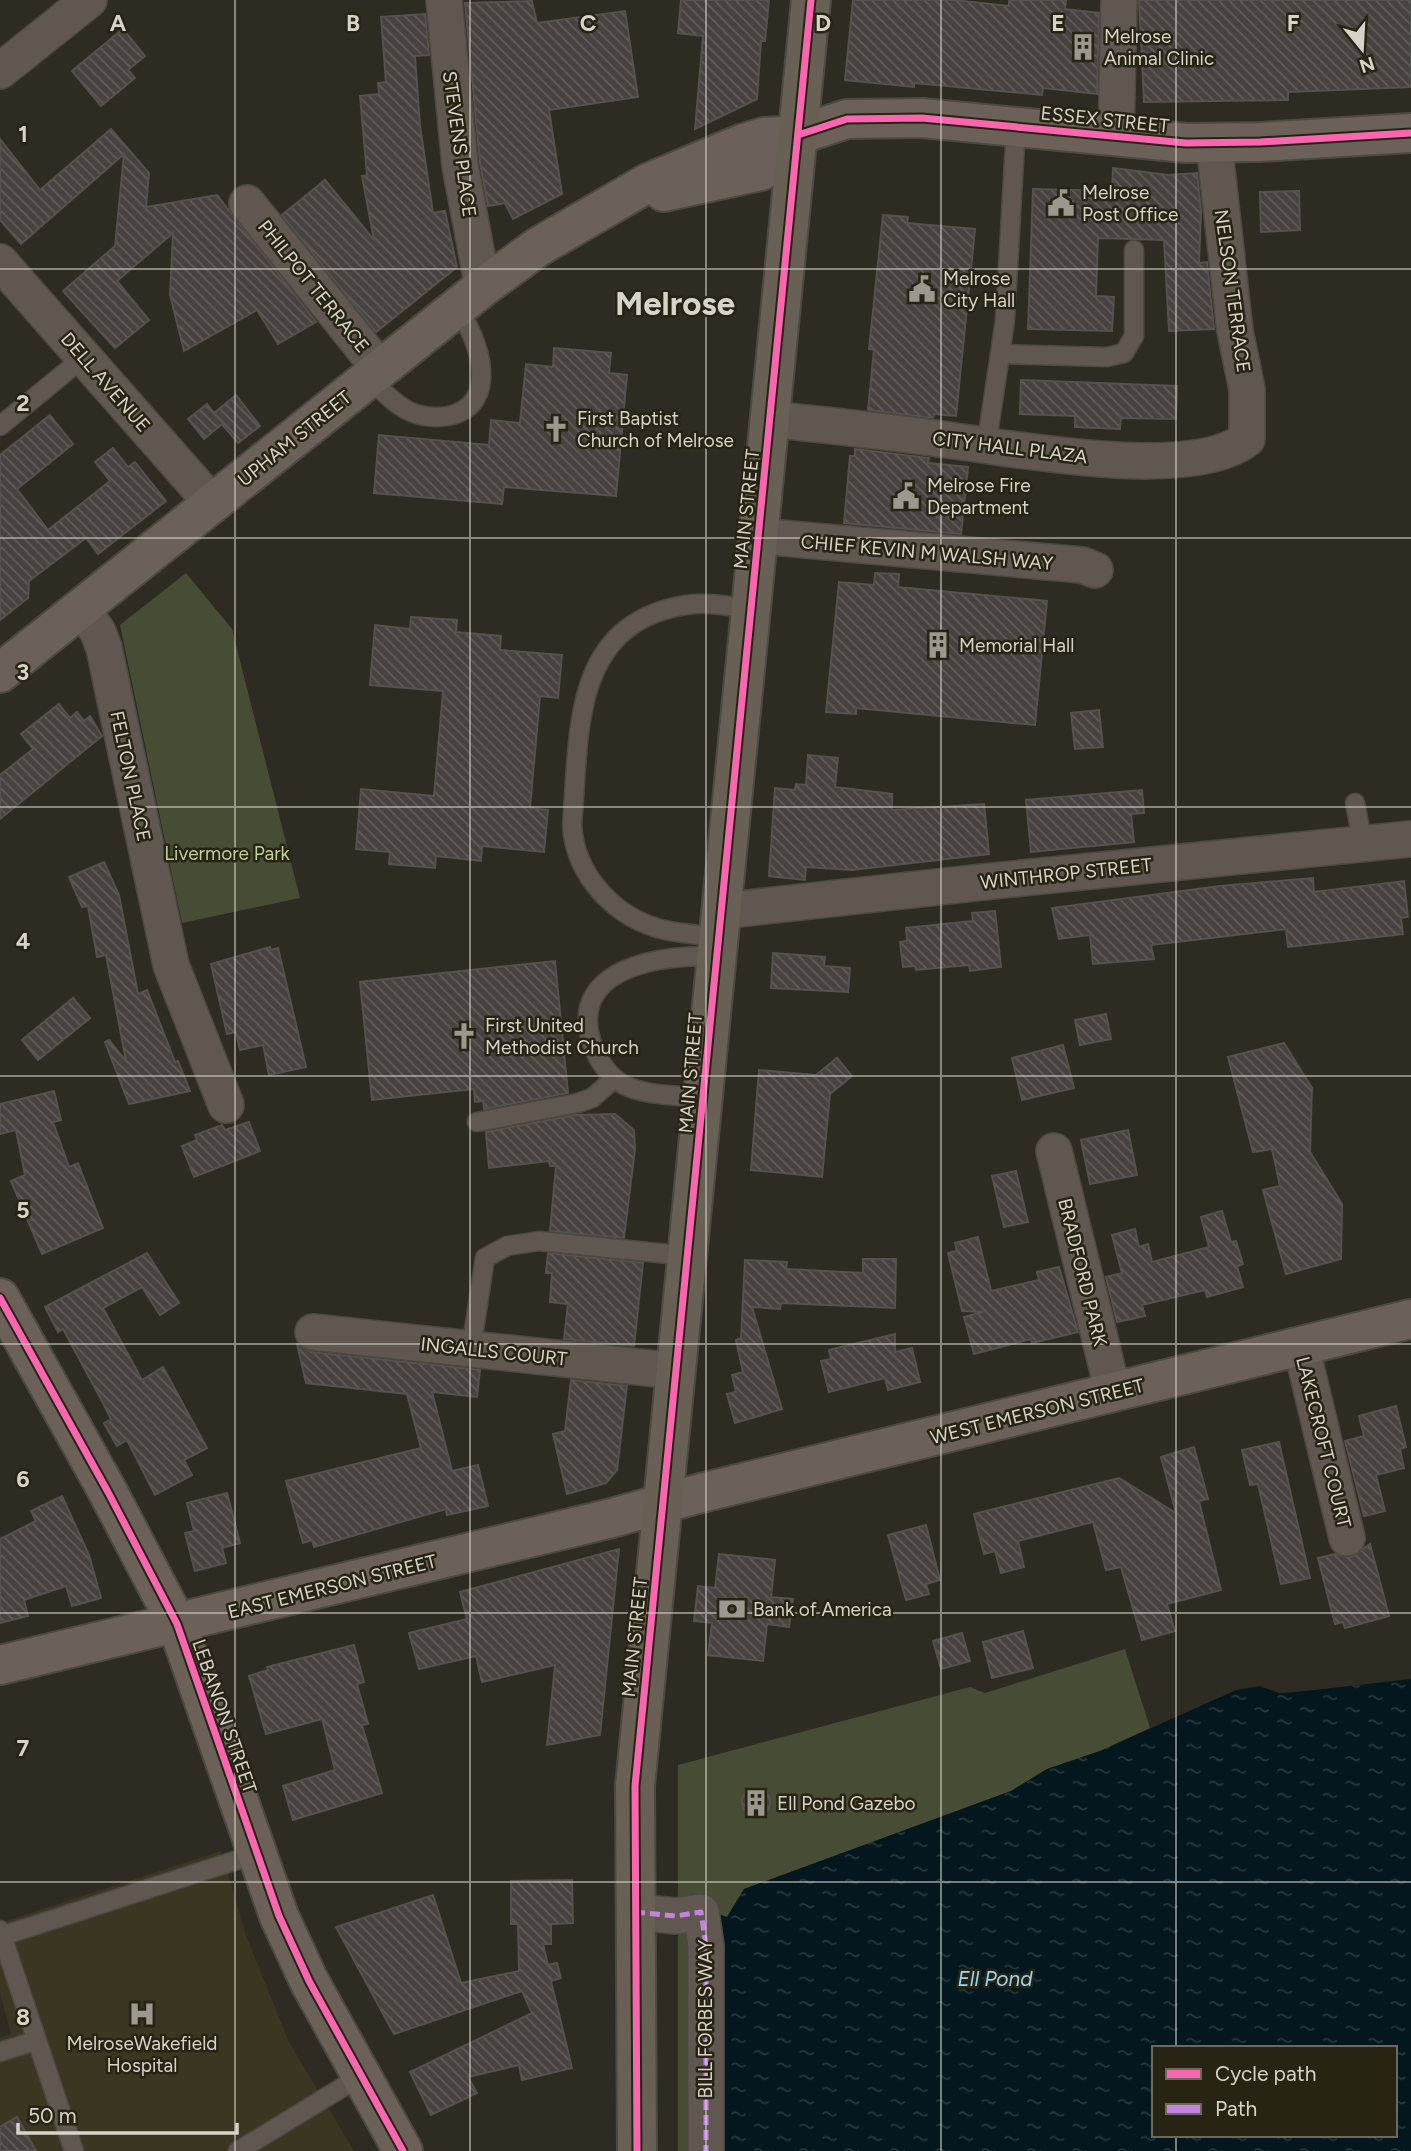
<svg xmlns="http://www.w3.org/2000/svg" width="1411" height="2151" font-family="Figtree,sans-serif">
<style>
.built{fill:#3a3621}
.green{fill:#464d34}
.water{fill:url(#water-ripples);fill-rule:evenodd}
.building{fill:url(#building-back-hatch);stroke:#55514e;stroke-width:2}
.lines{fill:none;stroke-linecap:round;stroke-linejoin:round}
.lane-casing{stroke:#4b4941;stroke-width:21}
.street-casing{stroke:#4b4941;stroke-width:38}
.secondary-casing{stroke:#4b4941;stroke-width:42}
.primary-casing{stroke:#4b4941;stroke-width:42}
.lane{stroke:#605850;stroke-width:18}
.street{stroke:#605850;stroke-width:35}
.secondary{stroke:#6b6158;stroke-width:38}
.primary{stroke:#696055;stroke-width:38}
.quiet{stroke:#c483df;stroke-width:5;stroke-dasharray:10 5;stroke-linecap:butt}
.cycleway-casing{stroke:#272414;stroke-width:11}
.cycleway{stroke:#f766af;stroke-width:7}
.grid{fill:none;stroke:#d6d4ca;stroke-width:2;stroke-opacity:0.55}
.labels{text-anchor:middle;stroke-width:5;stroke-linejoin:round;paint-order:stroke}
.poi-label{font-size:19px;fill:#d6d4ca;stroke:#272414;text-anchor:start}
.street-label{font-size:19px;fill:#d6d4ca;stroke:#272414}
.park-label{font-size:19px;fill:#bfcf99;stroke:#272414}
.water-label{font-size:21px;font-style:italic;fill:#97d5f2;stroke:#272414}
.town-label{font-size:33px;font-weight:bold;fill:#d6d4ca;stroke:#272414}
.grid-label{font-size:23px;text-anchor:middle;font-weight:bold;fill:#d6d4ca;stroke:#272414;stroke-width:5;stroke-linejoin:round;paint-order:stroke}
</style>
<defs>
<pattern id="water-ripples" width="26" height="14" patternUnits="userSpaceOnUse" patternTransform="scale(1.75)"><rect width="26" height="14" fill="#04171e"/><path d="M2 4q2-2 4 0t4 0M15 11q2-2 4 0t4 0" fill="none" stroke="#28383d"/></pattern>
<pattern id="building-back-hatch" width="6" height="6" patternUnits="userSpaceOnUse" patternTransform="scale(1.75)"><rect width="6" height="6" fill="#474140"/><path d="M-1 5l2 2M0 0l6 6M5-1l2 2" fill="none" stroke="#615c5a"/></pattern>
</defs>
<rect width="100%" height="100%" fill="#2d2b22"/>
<!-- built -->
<polygon class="built" points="221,1851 247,1938 289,2042 354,2151 0,2151 0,2038 11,2034 0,1993 0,1923"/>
<!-- green -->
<g class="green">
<polygon points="186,573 232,629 300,898 182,923 120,625"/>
<polygon points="1125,1649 1150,1728 1100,1751 1047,1769 1011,1791 744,1889 727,1917 710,1926 722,1932 722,1945 712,2151 678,2151 678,1765 970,1687 985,1693"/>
</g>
<!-- water -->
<path class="water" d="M 1411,1679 L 1411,2151 L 712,2151 L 722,1945 L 722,1932 L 710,1926 L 712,1912 L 727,1917 L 744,1889 L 1011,1791 L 1047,1769 L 1100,1751 L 1236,1690 L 1260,1686 L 1279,1693 L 1296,1692 ZM 1154,2048 L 1395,2048 L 1395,2135 L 1154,2135 Z"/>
<!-- building -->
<g class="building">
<polygon points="681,0 769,0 765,41 761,41 757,99 695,129 703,36 678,33"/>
<polygon points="853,0 953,0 1009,6 1009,0 1066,0 1065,9 1099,13 1097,94 1043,88 1042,95 914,83 914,87 845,80"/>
<polygon points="1139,0 1411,0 1411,87 1288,92 1288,100 1144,102"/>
<polygon points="532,1 537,23 625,11 638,97 549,110 562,194 513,219 505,203 488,206 480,163 465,3"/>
<polygon points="425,14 429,55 415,56 420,126 433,213 445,211 457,267 376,332 282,215 325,180 374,240 362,176 367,175 360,96 379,94 378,83 386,82 381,17"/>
<polygon points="123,29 145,56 128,70 135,78 101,106 72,71"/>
<polygon points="111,129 149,173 146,207 217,195 316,322 278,344 257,310 184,351 170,295 173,233 117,281 149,320 115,348 63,291 115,246 124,154 21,244 0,220 0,139 40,190"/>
<polygon points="1113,168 1168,175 1197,173 1201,211 1199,263 1207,262 1214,329 1169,331 1164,240 1098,238 1096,296 1114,297 1112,331 1028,329 1033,189 1112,191"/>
<polygon points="1299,191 1300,230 1261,232 1260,192"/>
<polygon points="883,215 908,217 907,223 975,229 956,416 934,414 933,418 868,410 874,350 869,349"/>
<polygon points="554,348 611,353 609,373 627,375 616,496 504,487 502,504 374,493 379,435 489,445 491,420 520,423 526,364 553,367"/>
<polygon points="1021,380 1177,386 1176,419 1121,418 1120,429 1075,427 1075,416 1020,414"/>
<polygon points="236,395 260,426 238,443 222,424 204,439 188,419 207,404 214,413"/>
<polygon points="50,415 73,444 17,489 48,530 110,481 95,462 113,448 128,467 135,462 166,501 98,554 86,538 29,581 28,598 0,620 0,455"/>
<polygon points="855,449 929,458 928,463 968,467 961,534 844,523 850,456 855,456"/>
<polygon points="875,573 899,574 898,587 1047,601 1035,725 856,708 856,714 826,712 839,582 874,585"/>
<polygon points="411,617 457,620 456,632 501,636 500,650 562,655 558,698 540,696 530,808 548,810 544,852 482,846 481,861 436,856 435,868 389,864 390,852 356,849 361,789 434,796 443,691 370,685 375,625 410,629"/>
<polygon points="59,704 70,718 77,712 84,721 90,716 102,736 0,819 0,775 33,749 21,734"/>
<polygon points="1099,710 1103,747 1075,749 1071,713"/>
<polygon points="808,755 838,758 835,787 892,794 892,810 984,804 989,854 852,870 806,867 805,880 769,876 775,788 795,790 796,784 806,785"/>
<polygon points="1142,790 1144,813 1131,814 1134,842 1031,852 1026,800"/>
<polygon points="104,862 119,895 138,994 147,990 175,1062 178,1061 190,1091 129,1104 105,1042 109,1040 126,1061 106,955 97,957 88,906 82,907 69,877"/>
<polygon points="1313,878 1314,892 1404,881 1408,917 1401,918 1403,934 1288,947 1286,929 1151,945 1154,959 1093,964 1090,935 1059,939 1052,908 1220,886"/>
<polygon points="995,911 1001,967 970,971 969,965 916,970 915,966 903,967 900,942 907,941 906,928 973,921 972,913"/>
<polygon points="270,947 271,950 278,948 306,1067 269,1075 263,1045 240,1050 236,1032 227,1034 211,964"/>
<polygon points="773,953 825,957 824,966 850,968 848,992 771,988"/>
<polygon points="555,961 568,1093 484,1109 483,1101 475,1102 474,1089 372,1100 360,982"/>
<polygon points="73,998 90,1018 38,1060 22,1040"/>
<polygon points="1106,1014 1111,1039 1080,1045 1075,1020"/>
<polygon points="1284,1043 1312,1088 1310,1152 1342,1204 1341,1259 1286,1274 1263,1190 1280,1186 1272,1149 1253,1152 1228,1057"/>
<polygon points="1063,1045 1074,1088 1022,1100 1012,1058"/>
<polygon points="837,1058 852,1076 830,1094 822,1177 751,1170 759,1070 816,1075"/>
<polygon points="54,1091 61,1120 53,1122 69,1167 78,1163 103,1228 42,1254 11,1181 25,1175 16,1130 0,1134 0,1104"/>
<polygon points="615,1114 634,1130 635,1149 624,1238 550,1231 556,1166 550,1166 549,1161 489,1168 486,1132 575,1115"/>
<polygon points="249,1122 260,1151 194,1177 182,1146 197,1140 195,1135 222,1125 225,1130"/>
<polygon points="1128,1130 1137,1175 1090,1184 1081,1140"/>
<polygon points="1016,1171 1028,1222 1004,1227 992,1176"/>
<polygon points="1222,1211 1231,1242 1236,1241 1243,1264 1237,1266 1243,1287 1207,1297 1205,1290 1142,1305 1145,1316 1117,1322 1106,1277 1122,1273 1112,1235 1135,1229 1139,1247 1148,1244 1152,1262 1209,1247 1201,1217"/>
<polygon points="978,1237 991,1291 1039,1280 1037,1272 1059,1267 1078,1332 1032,1343 1031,1339 974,1354 964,1317 983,1312 962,1311 948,1253 957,1251 955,1243"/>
<polygon points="147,1253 179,1303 160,1315 142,1287 103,1308 142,1380 163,1367 207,1448 184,1460 192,1475 155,1495 127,1440 117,1446 104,1423 111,1419 103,1403 63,1329 58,1332 45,1307"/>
<polygon points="548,1253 643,1263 634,1346 564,1339 568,1304 550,1302 552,1273 546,1273"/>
<polygon points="863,1259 896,1259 895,1308 781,1303 780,1309 752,1307 782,1409 735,1423 727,1394 736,1392 732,1375 743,1372 736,1340 741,1338 745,1260 787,1262 786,1269 863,1273"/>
<polygon points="895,1334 895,1352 912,1348 920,1382 888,1390 885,1378 829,1392 821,1361 831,1359 829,1350"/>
<polygon points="297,1344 311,1352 480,1370 477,1397 432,1392 452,1471 478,1465 488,1506 447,1515 446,1509 314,1547 312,1540 303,1543 286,1481 421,1448 407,1394 306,1383"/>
<polygon points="571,1380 627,1386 617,1470 606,1483 567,1494 553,1434 565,1431"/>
<polygon points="1396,1406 1406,1447 1400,1449 1404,1468 1376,1475 1385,1511 1364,1516 1345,1441 1364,1436 1359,1416"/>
<polygon points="1279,1442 1310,1578 1281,1584 1258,1484 1250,1485 1242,1450"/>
<polygon points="1194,1447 1208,1499 1199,1501 1221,1590 1167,1604 1175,1631 1142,1640 1121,1567 1106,1570 1093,1522 1018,1541 1024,1567 1001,1573 995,1551 984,1554 974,1514 1119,1478 1176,1513 1161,1457"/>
<polygon points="227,1493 240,1543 222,1548 226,1563 195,1571 185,1533 194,1531 187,1503"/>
<polygon points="62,1496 89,1555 101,1598 72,1606 66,1586 24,1600 28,1616 0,1623 0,1539 36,1521 31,1511"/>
<polygon points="926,1525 940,1580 926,1584 929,1594 906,1600 888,1535"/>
<polygon points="1370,1544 1389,1616 1345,1628 1343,1622 1335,1624 1318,1558 1335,1554 1352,1557"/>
<polygon points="619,1549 600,1735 547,1745 555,1665 482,1682 476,1656 419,1669 409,1633 467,1619 460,1592"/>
<polygon points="719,1554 775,1560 771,1597 793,1599 789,1627 767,1624 763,1661 708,1655 712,1623 694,1621 698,1586 715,1588"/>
<polygon points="1023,1631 1033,1668 992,1678 983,1642"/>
<polygon points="962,1633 970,1661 941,1669 933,1641"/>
<polygon points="354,1645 364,1682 357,1684 368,1724 362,1725 382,1793 293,1820 283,1786 335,1770 322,1719 266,1734 249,1676 268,1670 267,1667"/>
<circle cx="756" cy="1802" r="14"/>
<polygon points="572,1880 573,1923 551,1924 551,1944 543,1944 548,1965 557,1963 561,1978 551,1981 572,2068 522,2080 519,2065 468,2077 477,2093 431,2115 410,2072 532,2013 522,1991 394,2034 336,1927 433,1895 461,1983 519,1971 518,1924 511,1924 511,1881"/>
<polygon points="17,2117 36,2151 0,2151 0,2127"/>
</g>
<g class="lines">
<defs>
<g id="lane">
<polyline points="1000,354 1107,357 1124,353 1134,336 1134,250"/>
<path d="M 368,378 C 381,389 395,405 411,412 C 423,417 436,418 448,416 C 502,405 479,338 457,308"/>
<polyline points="0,426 84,357"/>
<polyline points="986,448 1005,320 1016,126"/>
<polyline points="1355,803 1363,844"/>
<path d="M 719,937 C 701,935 683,934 665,930 C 616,919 575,876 572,825 C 580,731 570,618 694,604 C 712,602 733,607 752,609"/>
<path d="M 704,1098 C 679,1095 646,1096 624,1085 C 608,1076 597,1059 592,1043 C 566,967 665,953 717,957"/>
<polyline points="477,1122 578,1103 592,1098 614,1079"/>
<polyline points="471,1349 485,1258 507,1246 539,1241 688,1256"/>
<polyline points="0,1930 74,2151"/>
<polyline points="2,1936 256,1854"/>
<polyline points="0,2052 35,2041"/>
<polyline points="238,2151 361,2076"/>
</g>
<g id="street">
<polyline points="444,0 460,166 483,287"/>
<polyline points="0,71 89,0"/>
<polyline points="1116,137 1119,0"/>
<polyline points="247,203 380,369"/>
<polyline points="0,262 212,503"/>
<path d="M 770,419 C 832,426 894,432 955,441 C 1022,450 1193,482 1247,439 L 1247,389 L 1235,331 L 1214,143"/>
<polyline points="759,536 1082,565 1095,570"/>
<polyline points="82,609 98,632 104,648 171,965 226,1105"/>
<polyline points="721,911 983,882 1411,839"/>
<polyline points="1054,1151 1113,1392"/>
<polyline points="313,1332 676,1371"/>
<polyline points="1301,1346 1347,1538"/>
<polyline points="635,1912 676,1916 701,1912 706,1946 706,2151"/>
</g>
<g id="secondary">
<polyline points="664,192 761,171 773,163 798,135"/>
<polyline points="0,673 483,287 538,247 648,183 744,143 764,137 798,135 847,119 922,118 1186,143 1260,142 1411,133"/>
<polyline points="0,1298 108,1492 177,1624 279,1916 309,1981 403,2151"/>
<polyline points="0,1665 612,1518 697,1494 1411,1319"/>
</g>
<polyline id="primary" points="637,2151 635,1786 811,0"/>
</defs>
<!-- lane casing -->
<use href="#lane" class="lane-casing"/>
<!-- street casing -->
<use href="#street" class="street-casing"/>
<!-- secondary casing -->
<use href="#secondary" class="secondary-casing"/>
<!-- primary casing -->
<use href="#primary" class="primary-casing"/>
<!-- lane -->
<use href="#lane" class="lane"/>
<!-- street -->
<use href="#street" class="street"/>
<!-- secondary -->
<use href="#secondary" class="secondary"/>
<!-- primary -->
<use href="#primary" class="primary"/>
<!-- quiet -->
<polyline class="quiet" points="635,1912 676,1916 701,1912 706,1946 706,2151"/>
<defs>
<g id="cycleway">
<polyline points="798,135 847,119 922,118 1186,143 1260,142 1411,133"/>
<polyline points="0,1298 108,1492 177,1624 279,1916 309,1981 403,2151"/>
<polyline points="637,2151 635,1786 811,0"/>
</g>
</defs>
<!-- cycleway casing -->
<use href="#cycleway" class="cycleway-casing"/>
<!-- cycleway -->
<use href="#cycleway" class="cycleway"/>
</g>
<!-- grid -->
<path class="grid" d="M 235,0 L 235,2151M 470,0 L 470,2151M 706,0 L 706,2151M 941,0 L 941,2151M 1176,0 L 1176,2048M 0,269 L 1411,269M 0,538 L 1411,538M 0,807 L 1411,807M 0,1076 L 1411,1076M 0,1344 L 1411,1344M 0,1613 L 1411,1613M 0,1882 L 1411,1882M 1176,2135 L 1176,2151"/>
<!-- icons -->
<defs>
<symbol id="building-bare" viewBox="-9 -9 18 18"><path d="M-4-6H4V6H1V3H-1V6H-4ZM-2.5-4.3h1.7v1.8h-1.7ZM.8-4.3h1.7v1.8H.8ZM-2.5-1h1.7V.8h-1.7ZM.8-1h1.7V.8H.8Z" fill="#9b998f" stroke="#272414" stroke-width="2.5" paint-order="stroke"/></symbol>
<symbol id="civic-bare" viewBox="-9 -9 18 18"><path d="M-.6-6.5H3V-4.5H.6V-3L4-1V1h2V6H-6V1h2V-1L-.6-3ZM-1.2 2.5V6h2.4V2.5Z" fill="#9b998f" stroke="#272414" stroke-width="2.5" paint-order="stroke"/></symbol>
<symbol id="church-bare" viewBox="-9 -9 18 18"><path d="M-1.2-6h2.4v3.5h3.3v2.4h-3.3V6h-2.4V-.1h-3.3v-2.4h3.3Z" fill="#9b998f" stroke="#272414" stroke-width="2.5" paint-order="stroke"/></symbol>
<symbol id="bank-bare" viewBox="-9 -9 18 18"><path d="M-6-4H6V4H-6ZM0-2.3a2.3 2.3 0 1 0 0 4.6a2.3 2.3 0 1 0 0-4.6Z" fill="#9b998f" stroke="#272414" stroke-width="2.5" paint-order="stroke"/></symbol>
<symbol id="hospital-bare" viewBox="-9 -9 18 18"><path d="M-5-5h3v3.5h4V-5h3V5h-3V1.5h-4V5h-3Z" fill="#9b998f" stroke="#272414" stroke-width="2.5" paint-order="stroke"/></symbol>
</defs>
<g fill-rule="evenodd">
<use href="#building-bare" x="1064" y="28" width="38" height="38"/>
<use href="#civic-bare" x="1042" y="184" width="38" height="38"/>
<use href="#civic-bare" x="903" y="270" width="38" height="38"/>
<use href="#church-bare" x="537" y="410" width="38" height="38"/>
<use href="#civic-bare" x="887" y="477" width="38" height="38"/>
<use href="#building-bare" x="919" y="626" width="38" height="38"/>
<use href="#church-bare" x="445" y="1017" width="38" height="38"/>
<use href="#bank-bare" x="713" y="1590" width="38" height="38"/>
<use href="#building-bare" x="737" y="1784" width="38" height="38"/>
<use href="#hospital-bare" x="123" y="1995" width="38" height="38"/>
</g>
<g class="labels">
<!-- poi labels -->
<g class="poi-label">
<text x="1104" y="43">Melrose<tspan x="1104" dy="22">Animal Clinic</tspan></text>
<text x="1082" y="199">Melrose<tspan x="1082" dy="22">Post Office</tspan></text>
<text x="943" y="285">Melrose<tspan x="943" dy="22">City Hall</tspan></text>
<text x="577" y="425">First Baptist<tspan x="577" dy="22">Church of Melrose</tspan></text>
<text x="927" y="492">Melrose Fire<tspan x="927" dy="22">Department</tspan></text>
<text x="959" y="652">Memorial Hall</text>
<text x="485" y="1032">First United<tspan x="485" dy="22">Methodist Church</tspan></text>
<text x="753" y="1616">Bank of America</text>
<text x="777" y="1810">Ell Pond Gazebo</text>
<text x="142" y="2050" text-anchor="middle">MelroseWakefield<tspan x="142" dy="22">Hospital</tspan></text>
</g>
<!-- street labels -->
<g class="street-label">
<text transform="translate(1105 119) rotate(6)" y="7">ESSEX STREET</text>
<text transform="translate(460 144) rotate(82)" y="7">STEVENS PLACE</text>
<text transform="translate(314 286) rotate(51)" y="7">PHILPOT TERRACE</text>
<text transform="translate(1233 291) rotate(82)" y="7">NELSON TERRACE</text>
<text transform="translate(106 382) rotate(49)" y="7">DELL AVENUE</text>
<text transform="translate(294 438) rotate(-39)" y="7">UPHAM STREET</text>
<text transform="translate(1010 447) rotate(7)" y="7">CITY HALL PLAZA</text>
<text transform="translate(746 509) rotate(-84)" y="7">MAIN STREET</text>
<text transform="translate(927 552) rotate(5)" y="7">CHIEF KEVIN M WALSH WAY</text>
<text transform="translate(131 776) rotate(78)" y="7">FELTON PLACE</text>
<text transform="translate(1066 873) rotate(-6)" y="7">WINTHROP STREET</text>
<text transform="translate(690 1073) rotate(-85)" y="7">MAIN STREET</text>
<text transform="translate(1083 1272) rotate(76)" y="7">BRADFORD PARK</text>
<text transform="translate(494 1351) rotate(6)" y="7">INGALLS COURT</text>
<text transform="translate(1037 1411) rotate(-14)" y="7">WEST EMERSON STREET</text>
<text transform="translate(1324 1442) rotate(76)" y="7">LAKECROFT COURT</text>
<text transform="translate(332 1586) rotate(-14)" y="7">EAST EMERSON STREET</text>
<text transform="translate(634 1637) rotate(-84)" y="7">MAIN STREET</text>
<text transform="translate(225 1716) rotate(71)" y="7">LEBANON STREET</text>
<text transform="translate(705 2019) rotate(-90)" y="7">BILL FORBES WAY</text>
</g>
<!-- park labels -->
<g class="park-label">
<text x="227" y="860">Livermore Park</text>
</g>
<!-- water labels -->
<g class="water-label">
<text x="995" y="1986">Ell Pond</text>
</g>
<!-- town labels -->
<g class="town-label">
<text x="675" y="315">Melrose</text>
</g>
</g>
<g class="grid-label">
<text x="118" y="31">A</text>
<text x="353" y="31">B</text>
<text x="588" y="31">C</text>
<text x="823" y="31">D</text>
<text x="1058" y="31">E</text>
<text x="1293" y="31">F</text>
<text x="23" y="142">1</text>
<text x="23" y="411">2</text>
<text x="23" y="680">3</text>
<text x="23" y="949">4</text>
<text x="23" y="1218">5</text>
<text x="23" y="1487">6</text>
<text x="23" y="1756">7</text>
<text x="23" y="2025">8</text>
</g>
<!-- legend -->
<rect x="1152" y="2046" width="245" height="91" fill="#272414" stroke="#6d6a5d" stroke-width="2"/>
<rect x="1166" y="2069" width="35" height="10" fill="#f766af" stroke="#6d6a5d" stroke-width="2"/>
<text x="1215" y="2081" font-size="21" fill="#d6d4ca">Cycle path</text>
<rect x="1166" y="2104" width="35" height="10" fill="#c483df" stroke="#6d6a5d" stroke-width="2"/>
<text x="1215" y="2116" font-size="21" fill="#d6d4ca">Path</text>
<!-- north arrow -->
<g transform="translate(1362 49) rotate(162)" stroke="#272414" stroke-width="5" paint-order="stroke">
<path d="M0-5L12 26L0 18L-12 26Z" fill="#d6d4ca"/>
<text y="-10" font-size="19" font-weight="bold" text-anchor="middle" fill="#d6d4ca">N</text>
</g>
<!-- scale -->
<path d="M18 2123v10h219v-10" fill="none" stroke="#d6d4ca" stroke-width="3.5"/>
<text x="28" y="2123" font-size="21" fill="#d6d4ca" stroke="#272414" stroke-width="5" paint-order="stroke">50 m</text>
</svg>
